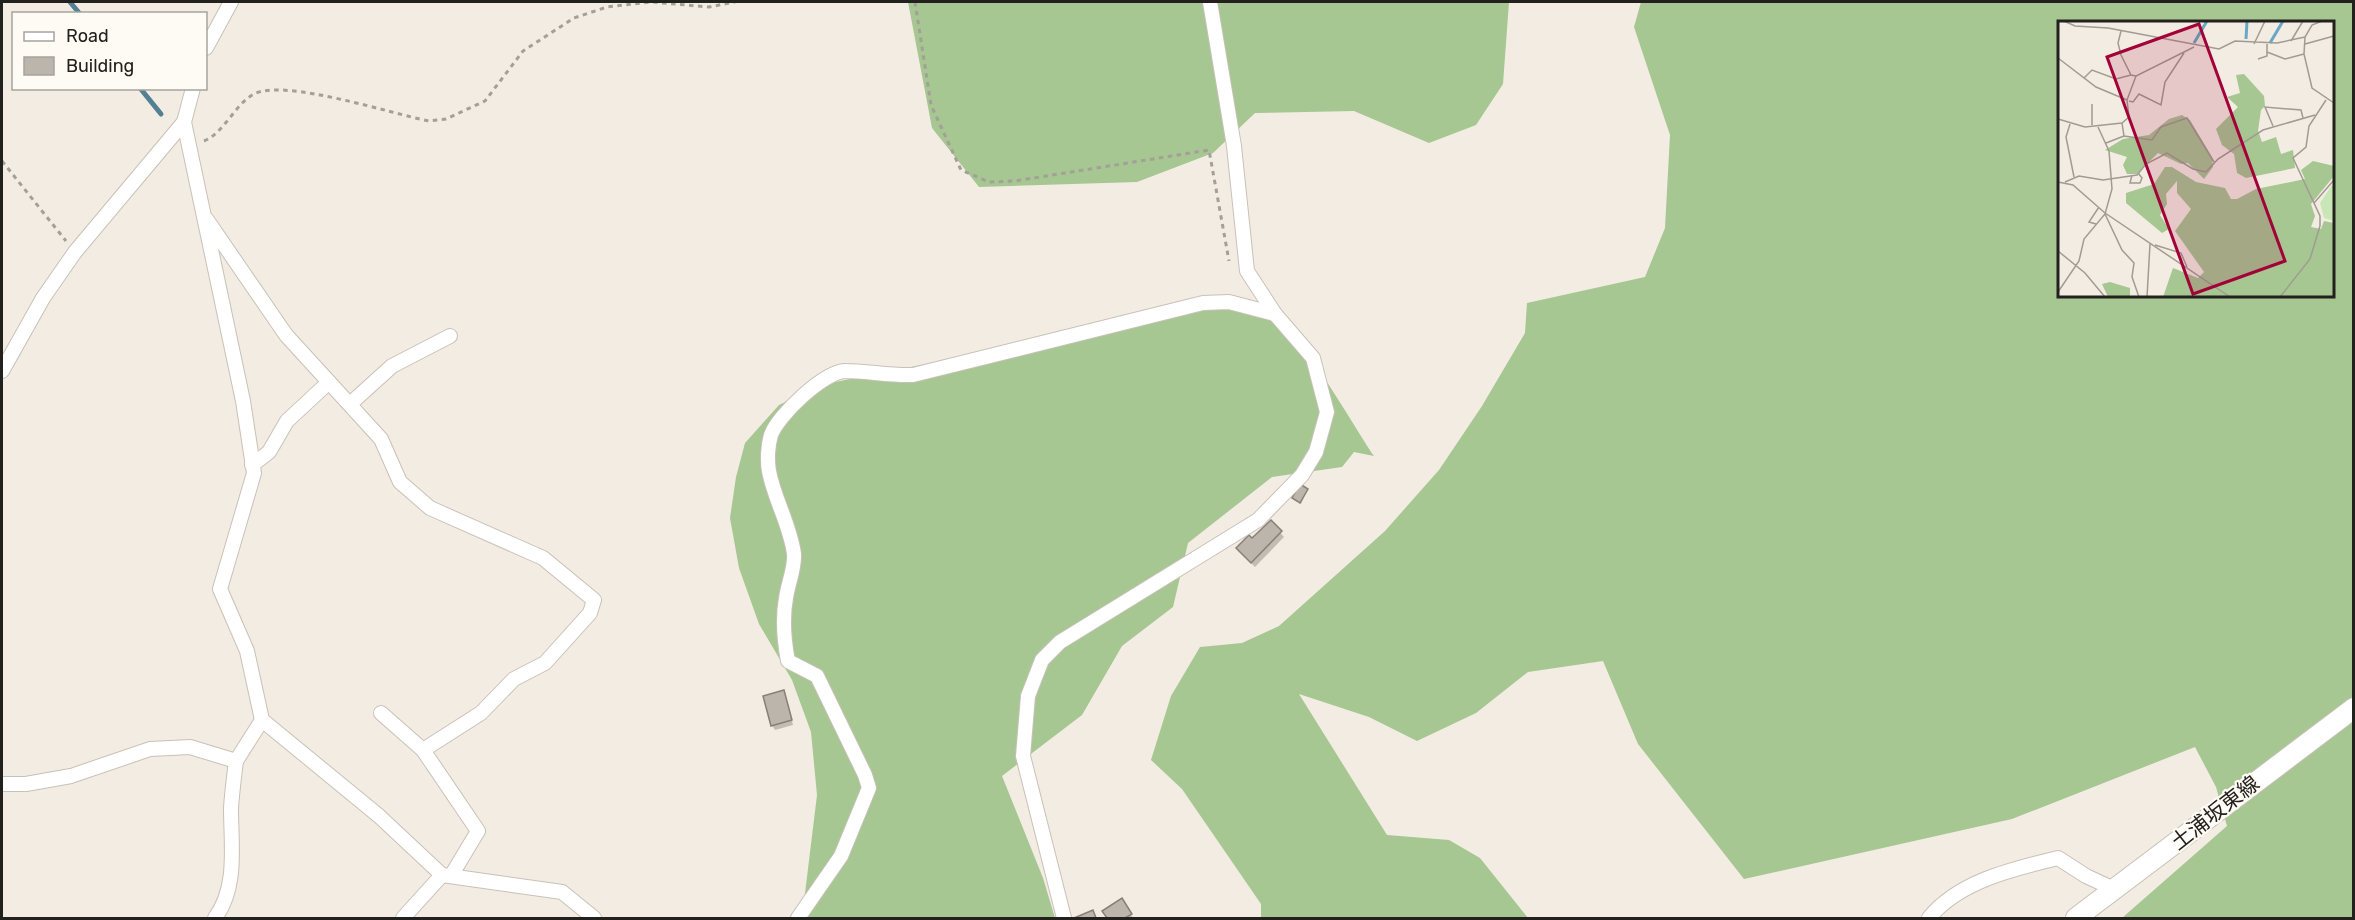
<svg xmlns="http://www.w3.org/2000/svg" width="2355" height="920" font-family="Rubik,'Noto Sans JP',sans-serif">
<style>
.forest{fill:#a6c692;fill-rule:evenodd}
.shadow{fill:#0003}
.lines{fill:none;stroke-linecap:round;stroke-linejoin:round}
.stream{stroke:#538093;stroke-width:5}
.building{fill:#bbb5ab;stroke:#868077;stroke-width:1.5}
.minor-casing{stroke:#c8c1b8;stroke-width:16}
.secondary-casing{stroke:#c8c1b8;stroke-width:22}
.path{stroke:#a49f97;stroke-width:3;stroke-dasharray:4.5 4.5;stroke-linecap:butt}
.minor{stroke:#fff;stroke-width:14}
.secondary{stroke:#fff;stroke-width:20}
.labels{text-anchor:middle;stroke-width:4.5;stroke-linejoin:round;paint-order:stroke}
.street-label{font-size:21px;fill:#23211d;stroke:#fefaf4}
.inset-river{fill:none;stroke:#67a8c5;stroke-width:3}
.inset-road{fill:none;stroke:#a09b93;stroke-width:1.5}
.view{fill:#a20238;fill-opacity:0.15;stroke:#a20238;stroke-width:3}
.inset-edge{fill:none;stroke:#23211d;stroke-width:3}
</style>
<rect width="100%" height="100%" fill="#f3ece2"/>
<!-- forest -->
<g class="forest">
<polygon points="908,2 1509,2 1503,84 1476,125 1429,143 1354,111 1255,113 1213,153 1137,182 979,187 932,128"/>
<path d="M 1641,2 L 2353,2 L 2353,918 L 2122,918 L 2227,826 L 2216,787 L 2195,747 L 2012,819 L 1744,879 L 1638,744 L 1603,661 L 1528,672 L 1476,713 L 1417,741 L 1369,717 L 1299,694 L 1387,835 L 1449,840 L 1480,858 L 1528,918 L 1261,918 L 1261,904 L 1182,789 L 1151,760 L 1171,696 L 1200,647 L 1242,643 L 1279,626 L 1385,531 L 1439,470 L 1482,406 L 1525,333 L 1527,303 L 1645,277 L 1665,228 L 1670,135 L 1634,27 ZM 2060,22 L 2332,22 L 2332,296 L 2060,296 Z"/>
<path d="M 1209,308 C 1229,309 1254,309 1272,319 C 1304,336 1351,422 1374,456 L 1354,452 L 1342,467 L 1272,477 L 1188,543 L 1173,607 L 1122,646 L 1082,715 L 1002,776 L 1043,878 L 1055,918 L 802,918 L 817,795 L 811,732 L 792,680 L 759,624 L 739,568 L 730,518 L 736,477 L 745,443 L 779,405 L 820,385 Z"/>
</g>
<!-- shadow -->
<g class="shadow">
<polygon points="1307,490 1301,504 1295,500"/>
<polygon points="1271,522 1284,537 1255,567 1241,553"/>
<polygon points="786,697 793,725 775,730 772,725"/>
<polygon points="1121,900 1133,918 1108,918 1104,911"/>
</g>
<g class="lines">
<!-- stream -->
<g class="stream">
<polyline points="70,2 80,14"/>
<polyline points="140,88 161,114"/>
</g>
</g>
<!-- building -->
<g class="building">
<polygon points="1300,484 1308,489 1300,503 1292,498"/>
<polygon points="1271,520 1282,531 1251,563 1236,548 1249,535 1252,538"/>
<polygon points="784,690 792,720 771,726 763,696"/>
<polygon points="1122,898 1132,914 1125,918 1107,918 1102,911"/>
<polygon points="1093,910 1096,918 1074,918"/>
</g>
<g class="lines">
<defs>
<g id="minor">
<polyline points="206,48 231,2"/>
<polyline points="184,122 243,401 254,473 220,589 247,651 262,720 379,816 442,875 562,892 594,918"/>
<polyline points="207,220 286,335 381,439 400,482 430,508 543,558 594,600 590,613 545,663 514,679 481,713 423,750 478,831 451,876"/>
<polyline points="2,371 43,298 75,252 184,122 193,88"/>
<polyline points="350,404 392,366 450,336"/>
<polyline points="252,465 269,452 287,421 329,382"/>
<polyline points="381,713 423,750"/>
<polyline points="2,784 26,784 71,776 150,749 190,747 236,761 262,720"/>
<path d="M 215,918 C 238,887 231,845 231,808 C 232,793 234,777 236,761"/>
<polyline points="403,918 442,875"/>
<path d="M 798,918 L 841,856 L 869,788 L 865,775 L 817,676 L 788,661 C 784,640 782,620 786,598 C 788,583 795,569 794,554 C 790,524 774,499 769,471 C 767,460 768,445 771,435 C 778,415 824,372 845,371 C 867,371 890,376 913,375 L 1203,303 L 1229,302 L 1275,314"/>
<polyline points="1064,918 1023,756 1028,696 1042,660 1060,642 1258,520 1302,475 1316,452 1327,412 1313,358 1275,314 1247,271 1234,146 1210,2"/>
<path d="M 1929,918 C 1959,881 2013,869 2058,858 L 2086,876 L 2116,890"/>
</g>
<polyline id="secondary" points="2076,918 2354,708"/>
</defs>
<!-- minor casing -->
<use href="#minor" class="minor-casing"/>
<!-- secondary casing -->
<use href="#secondary" class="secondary-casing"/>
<!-- path -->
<g class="path">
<polyline points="915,2 931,105 961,170 989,182 1015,181 1209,150 1229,261"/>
<path d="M 204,141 C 224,133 235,104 254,94 C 284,78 392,114 429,121 L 446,119 L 485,101 L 523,51 L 574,18 L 607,7 L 652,2 L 709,7 L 735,2"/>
<polyline points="2,161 66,241"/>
</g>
<!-- minor -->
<use href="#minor" class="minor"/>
<!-- secondary -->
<use href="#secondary" class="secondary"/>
</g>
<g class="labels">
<!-- street labels -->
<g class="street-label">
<text transform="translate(2215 813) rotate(-38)" y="7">土浦坂東線</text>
</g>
</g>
<!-- overview -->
<g transform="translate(2058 21)">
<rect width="276" height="276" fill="#f3ece2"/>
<path d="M 274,164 L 276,166 L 276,200 L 266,197 L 262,182 Z" fill="#c9e7b6"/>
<path d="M 186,53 L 206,75 L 207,85 L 203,89 L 200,110 L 204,121 L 218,116 L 223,133 L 235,129 L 237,147 L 188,157 L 179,152 L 176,133 L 164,124 L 158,108 L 180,86 L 169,76 L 182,72 L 178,54 ZM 124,94 L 132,99 L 154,136 L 155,146 L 146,158 L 130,142 L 123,143 L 100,132 L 79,153 L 69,153 L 65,144 L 69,136 L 47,129 L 65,118 L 91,114 L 111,98 ZM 255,140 L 276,145 L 276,155 L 253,183 L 257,195 L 253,206 L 263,208 L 266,200 L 276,202 L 276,276 L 105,276 L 115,247 L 140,257 L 146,251 L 117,210 L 133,188 L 119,172 L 119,160 L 108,173 L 109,183 L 102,194 L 111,208 L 104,212 L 68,182 L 68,172 L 96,163 L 107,146 L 114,146 L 138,161 L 167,167 L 173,178 L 179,178 L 198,168 L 247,158 L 243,149 ZM 52,261 L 72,267 L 72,276 L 50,276 L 44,263 Z" fill="#a6c692"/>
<path class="inset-river" d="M 188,18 L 189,0M 136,22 L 149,0M 212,22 L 225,0"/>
<path class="inset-road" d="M 6,0 L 17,5 L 50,7 L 161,28 L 177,20 L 219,22 L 247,16M 264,0 L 254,4 L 247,16 L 246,33 L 254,67 L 276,82M 63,10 L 60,22 L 63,34 L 73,54 L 78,55M 233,20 L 245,0M 196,23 L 207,0M 247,23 L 276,15M 209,31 L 227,38 L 246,33M 0,37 L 38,66 L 69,79M 200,38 L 209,35 L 209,23M 26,57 L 34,49 L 58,58 L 73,54M 71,80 L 75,81 L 81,73 L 103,84 L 107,61 L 126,32M 0,98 L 27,106 L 64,102 L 71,96 L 69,79 L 78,55 L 136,26M 64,102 L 66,115 L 94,119 L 103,106 L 129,97 L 156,141M 12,103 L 8,116 L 16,156M 34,104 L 34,83M 215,105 L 207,86 L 243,89 L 245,97M 48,122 L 66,115M 74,154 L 72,162 L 82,162 L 84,157 L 80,152M 0,161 L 15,164 L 47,192 L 172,276M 7,161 L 21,155 L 45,159 L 79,154 L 88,143 L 109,132 L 135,148 L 148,151 L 160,138 L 205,109 L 257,94M 256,182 L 276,159M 47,193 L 64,229 L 76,242 L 74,256 L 81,276M 38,203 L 31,201 L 41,186M 97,224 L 123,232 L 129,246M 0,230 L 27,252 L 47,276M 0,271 L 21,240 L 26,218 L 47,193 L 54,168 L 51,130 L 40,106M 89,276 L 92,223M 222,276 L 252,238 L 262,205 L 262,195 L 235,137 L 248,126 L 251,105 L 268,79"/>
<path class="view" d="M 141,3 L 227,240 L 135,273 L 49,36 Z"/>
<rect width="276" height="276" class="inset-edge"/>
</g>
<!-- border -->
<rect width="2355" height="920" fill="none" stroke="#23211d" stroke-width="6"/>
<!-- legend -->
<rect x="12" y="12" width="195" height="78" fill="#fefaf4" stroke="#a6a39e" stroke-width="1.5"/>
<rect x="24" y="32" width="30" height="9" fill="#ffffff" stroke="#a6a39e" stroke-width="1.5"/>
<text x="66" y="42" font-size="18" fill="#23211d">Road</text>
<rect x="24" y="57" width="30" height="18" fill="#bbb5ab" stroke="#a6a39e" stroke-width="1.5"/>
<text x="66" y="72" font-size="18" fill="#23211d">Building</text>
</svg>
